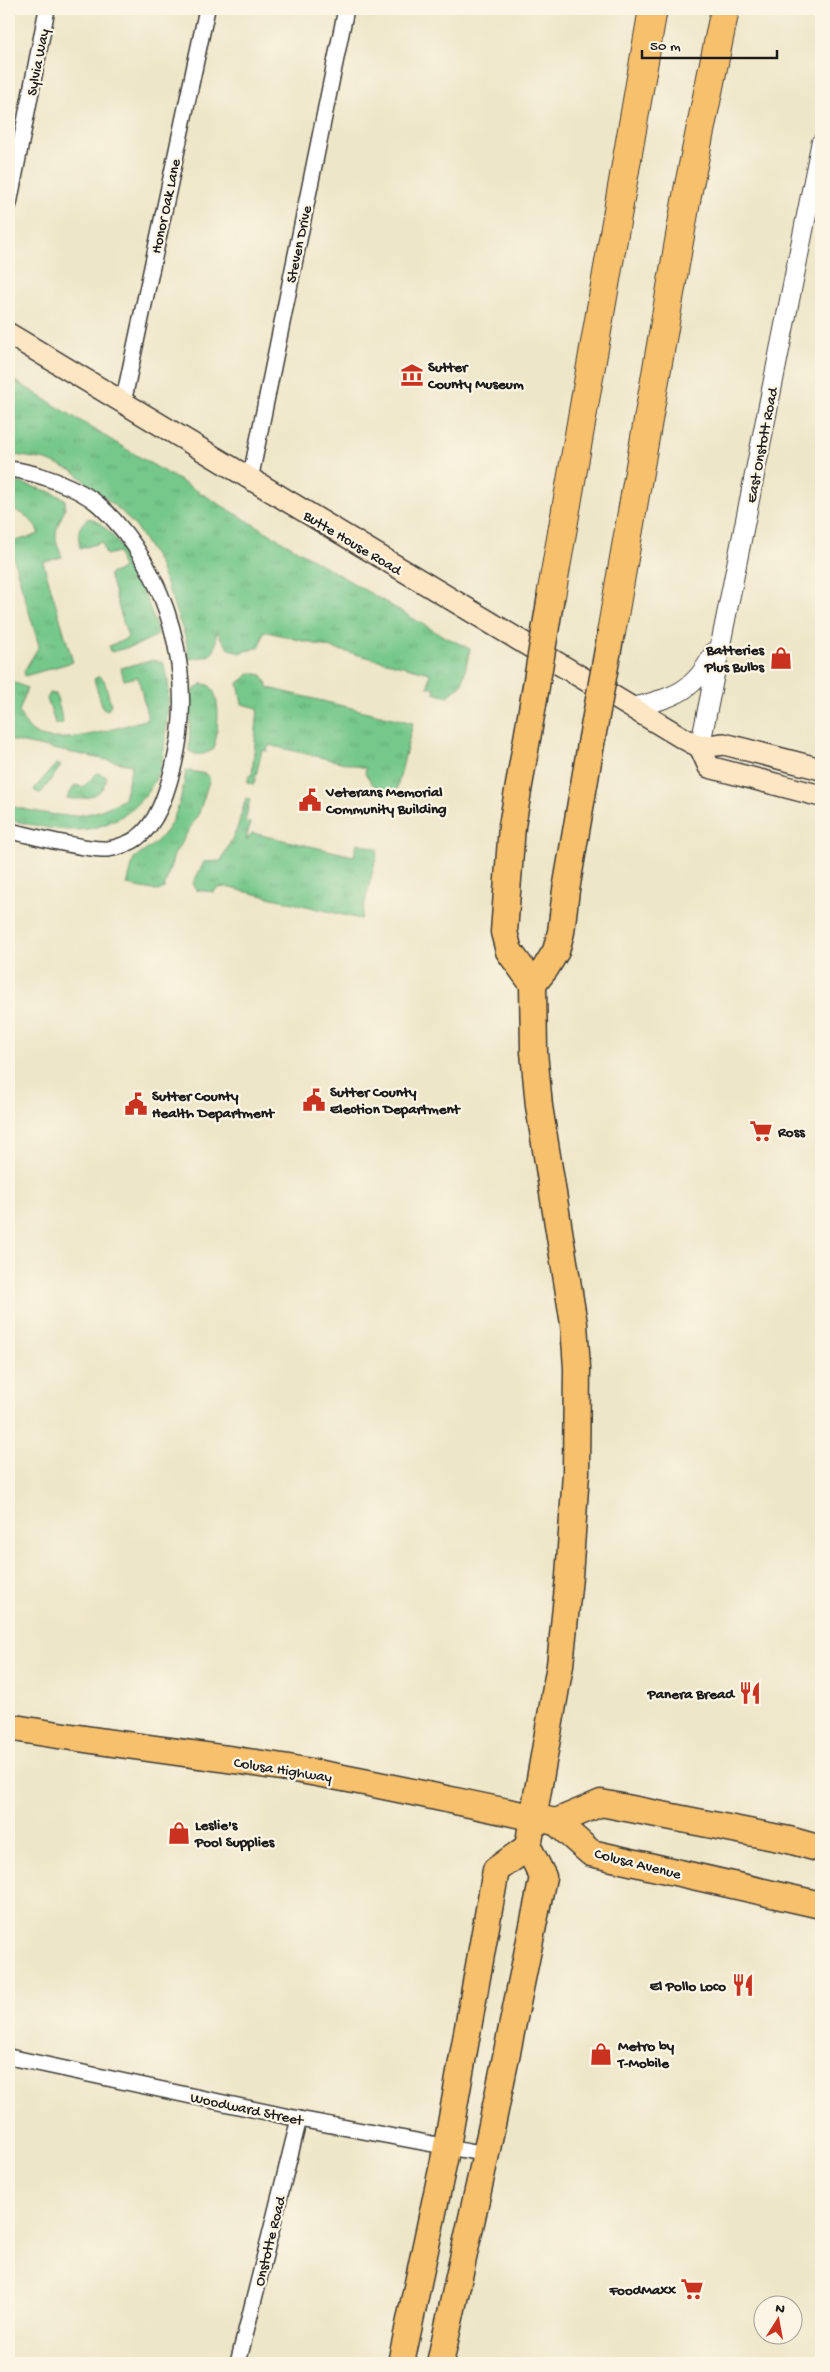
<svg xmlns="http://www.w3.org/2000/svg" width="830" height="2372" font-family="'Gochi Hand',sans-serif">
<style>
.grass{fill:url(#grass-tufts);stroke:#487253}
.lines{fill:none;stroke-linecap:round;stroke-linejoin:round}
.minor-casing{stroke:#3c3a36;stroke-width:18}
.tertiary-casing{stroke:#3c3a36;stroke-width:21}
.secondary-casing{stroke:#3c3a36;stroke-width:24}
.trunk-casing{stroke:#3c3a36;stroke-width:29}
.motorway-casing{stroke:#3c3a36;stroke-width:30}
.minor{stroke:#fff;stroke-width:15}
.tertiary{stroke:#fff;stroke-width:19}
.secondary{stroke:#fce6c4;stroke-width:21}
.trunk{stroke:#f7c06c;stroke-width:26}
.motorway{stroke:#f7c06c;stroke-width:28}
.trunk-bridge-casing{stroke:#3c3a36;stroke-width:29;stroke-linecap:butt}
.trunk-bridge{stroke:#f7c06c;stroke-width:26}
.labels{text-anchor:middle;stroke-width:4.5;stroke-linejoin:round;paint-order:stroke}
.street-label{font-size:15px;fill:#1c1c1c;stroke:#fcf5e5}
.poi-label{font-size:15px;font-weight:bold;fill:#1c1c1c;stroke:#fcf5e5;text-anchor:start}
</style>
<defs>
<pattern id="grass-tufts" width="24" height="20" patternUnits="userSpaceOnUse" patternTransform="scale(1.25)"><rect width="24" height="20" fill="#74c78a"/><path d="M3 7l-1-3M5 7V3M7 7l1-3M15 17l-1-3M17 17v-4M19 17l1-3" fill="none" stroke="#64aa76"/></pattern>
</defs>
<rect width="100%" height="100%" fill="#fcf5e5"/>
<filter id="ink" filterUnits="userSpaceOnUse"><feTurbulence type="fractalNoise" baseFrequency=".02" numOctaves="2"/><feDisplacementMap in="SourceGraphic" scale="10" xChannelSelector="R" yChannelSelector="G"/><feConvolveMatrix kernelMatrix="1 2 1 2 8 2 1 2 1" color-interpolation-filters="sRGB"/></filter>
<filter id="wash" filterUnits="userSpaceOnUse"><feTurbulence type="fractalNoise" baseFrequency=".0096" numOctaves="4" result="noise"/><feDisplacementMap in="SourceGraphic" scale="20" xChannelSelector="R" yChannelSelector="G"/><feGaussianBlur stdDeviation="1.12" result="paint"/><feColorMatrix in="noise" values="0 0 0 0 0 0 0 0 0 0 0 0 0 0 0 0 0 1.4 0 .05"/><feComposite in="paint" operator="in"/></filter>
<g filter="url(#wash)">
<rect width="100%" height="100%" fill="#eee6c8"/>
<!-- grass -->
<g class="grass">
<path d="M 9,377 L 126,449 L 436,632 L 470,649 L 462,684 L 447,697 L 434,693 L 435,688 L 428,687 L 430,673 L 264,631 L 260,647 L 239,653 L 228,648 L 216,631 C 217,656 213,656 189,659 L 186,639 L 159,564 L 136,527 L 122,512 L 73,471 L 46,460 L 9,454 Z"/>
<path d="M 9,480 L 51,492 L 65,499 C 68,512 55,523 56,537 C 56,543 60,551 62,557 L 43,562 L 73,662 L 25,676 L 24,671 L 39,646 L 9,543 L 39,534 C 34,520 23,511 9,510 Z"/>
<path d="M 89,518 C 121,526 151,605 158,635 L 137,645 L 111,652 L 109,646 L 128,638 L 109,574 L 123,569 L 118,552 L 106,555 L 102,542 L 80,549 C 78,535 76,527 89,518 Z"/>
<path d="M 152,660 L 162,662 C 172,680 168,706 166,726 C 165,741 164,757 159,771 C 146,805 112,829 77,830 C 54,831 31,824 9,820 L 9,806 C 55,815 80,825 124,799 L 132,765 L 9,740 L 9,680 L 27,688 L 19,712 C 22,718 25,724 29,729 C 50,752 122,726 148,719 L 138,677 L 124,680 L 121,668 Z"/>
<polygon points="251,673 262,675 269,688 413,723 396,793 374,786 365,773 366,768 269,745 267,751 262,750 254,784 247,783 249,775 252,775 258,708 242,704 238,683"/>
<polygon points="99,676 104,680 111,704 108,710 103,708 95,683 94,679"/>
<path d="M 202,684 L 209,685 C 223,699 217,731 214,749 C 206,754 197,757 189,751 L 191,692 Z"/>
<polygon points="50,693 56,694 63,722 61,725 55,723 47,699"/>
<polygon points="56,764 61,766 41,793 36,792 34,789"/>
<path d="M 186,770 L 205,774 L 210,778 L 199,813 L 174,855 L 164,888 L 158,891 L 127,885 L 134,858 C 172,836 180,811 186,770 Z"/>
<path d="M 97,773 L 106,776 C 107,795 82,802 67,798 L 75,785 L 83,787 Z"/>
<polygon points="246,798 250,799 245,822 250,823 246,841 252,833 354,856 357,843 378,849 361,919 226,887 218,888 214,892 196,890 193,883 204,862 221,861 237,829"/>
</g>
</g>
<g filter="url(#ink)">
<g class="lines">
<defs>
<g id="minor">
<polyline points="9,204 47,9"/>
<polyline points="123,403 207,9"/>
<path d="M 9,469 C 35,472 79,487 99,505 C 170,569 198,681 172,772 C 166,794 157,824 137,838 C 129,844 111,850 102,849 C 71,847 39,837 9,831"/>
<polyline points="250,480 346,9"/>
<polyline points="9,2057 299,2119 486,2154"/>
<polyline points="238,2363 299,2119"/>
</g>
<g id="tertiary">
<path d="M 631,708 C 673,697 694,693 714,652"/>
<polyline points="700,747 821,143"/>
</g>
<g id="secondary">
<polyline points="9,334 681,737 700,747 724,744 821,769"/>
<polyline points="700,747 709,767 821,796"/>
</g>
<g id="trunk">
<polyline points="533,984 545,969 556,951 561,932 566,890 592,738"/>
<path d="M 9,1727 C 106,1744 203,1754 300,1770 C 386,1785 471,1805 556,1822"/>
<polyline points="556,1822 591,1853 821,1905"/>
<polyline points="556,1822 601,1803 789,1840 821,1849"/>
<polyline points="401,2363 447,2146 496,1870 528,1847"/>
<polyline points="440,2363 486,2154 543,1877 528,1847 560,1665 569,1577 576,1473 577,1368 574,1324 539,1106 534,1052 533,984 509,951 504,932 512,826 533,704"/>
</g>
<g id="motorway">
<polyline points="551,596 653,9"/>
<polyline points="611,633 688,190 725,9"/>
</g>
</defs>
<!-- minor casing -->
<use href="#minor" class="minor-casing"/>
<!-- tertiary casing -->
<use href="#tertiary" class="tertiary-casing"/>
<!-- secondary casing -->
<use href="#secondary" class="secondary-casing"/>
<!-- trunk casing -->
<use href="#trunk" class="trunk-casing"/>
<!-- motorway casing -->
<use href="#motorway" class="motorway-casing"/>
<!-- minor -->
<use href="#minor" class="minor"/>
<!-- tertiary -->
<use href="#tertiary" class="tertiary"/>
<!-- secondary -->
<use href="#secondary" class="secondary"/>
<!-- trunk -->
<use href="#trunk" class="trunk"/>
<!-- motorway -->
<use href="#motorway" class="motorway"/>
<defs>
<g id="trunk-bridge">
<polyline points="533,704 551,596"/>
<polyline points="592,738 611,633"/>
</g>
</defs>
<!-- trunk-bridge casing -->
<use href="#trunk-bridge" class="trunk-bridge-casing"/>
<!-- trunk-bridge -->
<use href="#trunk-bridge" class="trunk-bridge"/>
</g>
</g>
<!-- icons -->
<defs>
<symbol id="museum-bare" viewBox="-9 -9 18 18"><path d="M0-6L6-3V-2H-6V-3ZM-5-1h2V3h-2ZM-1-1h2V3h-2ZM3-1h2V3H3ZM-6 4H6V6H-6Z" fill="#c8321e" stroke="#fcf5e5" stroke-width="2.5" paint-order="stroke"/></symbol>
<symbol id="shop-bare" viewBox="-9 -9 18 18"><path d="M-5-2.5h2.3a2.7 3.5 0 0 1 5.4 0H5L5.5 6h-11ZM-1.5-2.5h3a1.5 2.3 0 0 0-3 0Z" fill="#c8321e" stroke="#fcf5e5" stroke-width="2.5" paint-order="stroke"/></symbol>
<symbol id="civic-bare" viewBox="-9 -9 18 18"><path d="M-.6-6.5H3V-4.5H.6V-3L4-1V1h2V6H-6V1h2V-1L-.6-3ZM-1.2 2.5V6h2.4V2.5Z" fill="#c8321e" stroke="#fcf5e5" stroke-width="2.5" paint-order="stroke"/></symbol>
<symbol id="supermarket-bare" viewBox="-9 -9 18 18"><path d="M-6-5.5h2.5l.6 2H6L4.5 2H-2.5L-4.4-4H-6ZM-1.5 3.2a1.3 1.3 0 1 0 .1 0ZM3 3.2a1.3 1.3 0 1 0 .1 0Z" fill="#c8321e" stroke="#fcf5e5" stroke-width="2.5" paint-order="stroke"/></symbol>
<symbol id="restaurant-bare" viewBox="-9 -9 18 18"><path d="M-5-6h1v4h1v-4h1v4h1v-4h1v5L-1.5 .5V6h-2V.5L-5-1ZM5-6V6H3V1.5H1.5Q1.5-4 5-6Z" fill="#c8321e" stroke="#fcf5e5" stroke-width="2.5" paint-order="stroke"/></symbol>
</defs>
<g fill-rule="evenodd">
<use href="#museum-bare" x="396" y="359" width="32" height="32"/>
<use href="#shop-bare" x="765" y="642" width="32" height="32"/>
<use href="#civic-bare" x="294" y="784" width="32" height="32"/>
<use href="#civic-bare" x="298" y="1084" width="32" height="32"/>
<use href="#civic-bare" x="120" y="1088" width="32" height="32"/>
<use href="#supermarket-bare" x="745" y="1115" width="32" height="32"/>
<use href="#restaurant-bare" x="734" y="1677" width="32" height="32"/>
<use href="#shop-bare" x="163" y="1817" width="32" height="32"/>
<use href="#restaurant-bare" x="727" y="1969" width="32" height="32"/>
<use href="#shop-bare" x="585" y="2038" width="32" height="32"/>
<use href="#supermarket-bare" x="676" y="2273" width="32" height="32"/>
</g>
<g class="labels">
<!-- street labels -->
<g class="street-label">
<text transform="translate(37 62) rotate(-79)" y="5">Sylvia Way</text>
<text transform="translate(165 206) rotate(-78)" y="5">Honor Oak Lane</text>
<text transform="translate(298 244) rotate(-78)" y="5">Steven Drive</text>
<text transform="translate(761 445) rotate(-79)" y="5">East Onstott Road</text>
<text transform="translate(353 542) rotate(31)" y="5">Butte House Road</text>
<text transform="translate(283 1769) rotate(9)" y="5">Colusa Highway</text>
<text transform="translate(638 1863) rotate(14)" y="5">Colusa Avenue</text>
<text transform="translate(247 2108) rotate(12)" y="5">Woodward Street</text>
<text transform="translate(269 2241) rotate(-76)" y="5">Onstotte Road</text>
</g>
<!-- poi labels -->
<g class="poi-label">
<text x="428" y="371">Sutter<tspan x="428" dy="17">County Museum</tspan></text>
<text x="764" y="654" text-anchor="end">Batteries<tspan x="764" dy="17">Plus Bulbs</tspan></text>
<text x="326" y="796">Veterans Memorial<tspan x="326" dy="17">Community Building</tspan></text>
<text x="330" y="1096">Sutter County<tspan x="330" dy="17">Election Department</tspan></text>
<text x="152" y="1100">Sutter County<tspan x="152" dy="17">Health Department</tspan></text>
<text x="778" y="1136">Ross</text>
<text x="734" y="1698" text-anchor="end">Panera Bread</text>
<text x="195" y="1829">Leslie's<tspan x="195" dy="17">Pool Supplies</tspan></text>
<text x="726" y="1990" text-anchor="end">El Pollo Loco</text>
<text x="618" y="2050">Metro by<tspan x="618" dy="17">T-Mobile</tspan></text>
<text x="676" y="2294" text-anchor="end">FoodMaxx</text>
</g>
</g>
<!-- margin -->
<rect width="830" height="2372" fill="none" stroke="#fcf5e5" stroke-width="30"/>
<!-- north arrow -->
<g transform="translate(778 2320) rotate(11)"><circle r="24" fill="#fcf5e5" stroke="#a29e95"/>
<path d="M0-4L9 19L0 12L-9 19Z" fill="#c8321e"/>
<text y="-8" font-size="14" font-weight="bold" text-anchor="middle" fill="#1c1c1c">N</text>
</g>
<!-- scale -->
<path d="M642 50v8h135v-8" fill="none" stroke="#1c1c1c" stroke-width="2.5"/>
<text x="650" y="50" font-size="15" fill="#1c1c1c" stroke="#fcf5e5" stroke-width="4" paint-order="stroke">50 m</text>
</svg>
